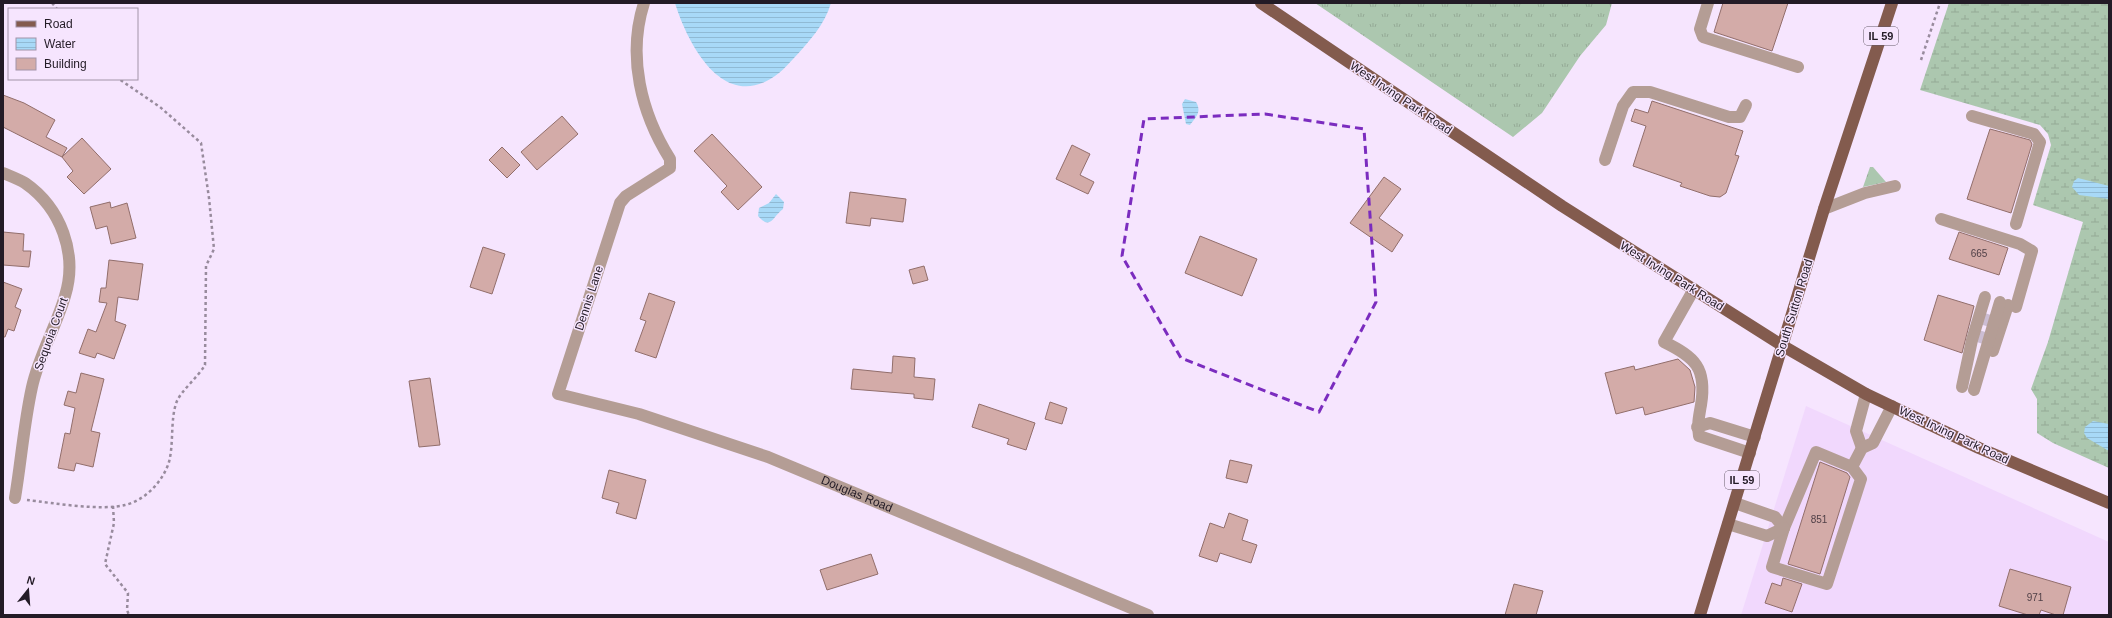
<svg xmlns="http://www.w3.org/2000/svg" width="2112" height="618" font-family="Helvetica,sans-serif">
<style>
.built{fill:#f1d8fd}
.grass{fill:url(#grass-tufts)}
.wetland{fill:url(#wetland-marsh)}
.water{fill:url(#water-rules)}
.building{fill:#d3aba8;stroke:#926e6b}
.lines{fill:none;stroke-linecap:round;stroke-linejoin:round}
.minor-tunnel{stroke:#ccbdd3;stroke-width:12;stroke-dasharray:12 6;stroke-linecap:butt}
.path{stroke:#988b9d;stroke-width:2.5;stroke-dasharray:3 3;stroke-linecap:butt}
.minor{stroke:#b49d95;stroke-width:12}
.major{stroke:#835b4e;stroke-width:12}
.marked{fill:none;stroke:#7b2cbf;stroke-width:3;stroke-dasharray:8 5;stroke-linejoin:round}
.labels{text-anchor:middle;stroke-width:3;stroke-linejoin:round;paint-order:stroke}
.number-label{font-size:10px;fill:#4f3f46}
.shield{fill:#f6e5fe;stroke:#625867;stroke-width:1}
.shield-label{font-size:11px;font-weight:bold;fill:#231b26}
.street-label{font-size:12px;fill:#231b26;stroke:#f6e5fe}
</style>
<defs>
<pattern id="grass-tufts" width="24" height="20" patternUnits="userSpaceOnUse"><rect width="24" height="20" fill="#acc7af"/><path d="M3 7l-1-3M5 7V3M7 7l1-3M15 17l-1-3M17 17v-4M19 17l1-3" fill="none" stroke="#94aa96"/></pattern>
<pattern id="wetland-marsh" width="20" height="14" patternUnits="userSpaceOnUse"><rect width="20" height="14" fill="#acc7af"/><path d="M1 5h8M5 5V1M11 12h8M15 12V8" fill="none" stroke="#94aa96"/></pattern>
<pattern id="water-rules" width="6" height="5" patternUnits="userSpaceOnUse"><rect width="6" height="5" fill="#a8d9f7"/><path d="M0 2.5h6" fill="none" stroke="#90bad4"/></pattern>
</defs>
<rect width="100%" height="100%" fill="#f6e5fe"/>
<!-- built -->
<polygon class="built" points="1806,406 2109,542 2109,615 1741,615"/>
<!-- grass -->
<g class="grass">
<polygon points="1315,3 1612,3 1606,25 1580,56 1542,113 1513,137"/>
<polygon points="1870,167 1873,167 1886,182 1863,187"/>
</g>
<!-- wetland -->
<polygon class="wetland" points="1949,3 2109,3 2109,468 2053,443 2037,433 2037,399 2031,389 2048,342 2083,222 2033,205 2051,145 2048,134 2040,125 1920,90"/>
<!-- water -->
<g class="water">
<path d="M 675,3 L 831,3 C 825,24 809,42 794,58 C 789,63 784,69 779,73 C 725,116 688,45 675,3 Z"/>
<path d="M 1185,99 L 1196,102 C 1202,112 1196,117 1190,125 L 1186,124 L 1182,104 Z"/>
<polygon points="2078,178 2109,186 2109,199 2079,195 2072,187 2074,181"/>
<path d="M 776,194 L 784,202 L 783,209 C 773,216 771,231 758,216 L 759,208 L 769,203 Z"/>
<polygon points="2093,421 2109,424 2109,451 2087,438 2084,433 2085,427"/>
</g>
<!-- building -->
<g class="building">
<polygon points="1723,3 1788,3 1772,51 1714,32"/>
<polygon points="3,95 24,103 55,120 46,137 67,148 62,157 82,138 111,169 84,194 67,177 73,171 62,157 3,127"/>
<polygon points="1652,101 1743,131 1735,155 1739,156 1726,193 1720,197 1710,196 1680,186 1682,183 1633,166 1646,126 1631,121 1635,109 1648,113"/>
<polygon points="562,116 578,134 537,170 521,152"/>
<polygon points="1990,129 2030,140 2032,144 2011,213 1967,199"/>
<polygon points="712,134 762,187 738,210 721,192 727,186 694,151"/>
<polygon points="1072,145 1090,154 1080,175 1094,182 1088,194 1056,179"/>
<polygon points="502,147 520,165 507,178 489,160"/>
<polygon points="1384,177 1401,189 1379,218 1403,235 1392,252 1350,223"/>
<polygon points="850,192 906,199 903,222 871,218 870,226 846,223"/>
<polygon points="110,202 111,208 127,203 136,238 111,244 107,226 96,229 90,207"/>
<polygon points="3,232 24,234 23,251 31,251 29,267 3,265"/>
<polygon points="1959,232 2008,248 1999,275 1949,259"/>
<polygon points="1200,236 1257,259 1242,296 1185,273"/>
<polygon points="483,247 505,254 492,294 470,287"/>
<polygon points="109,260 143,264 138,300 118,297 115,321 126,325 114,359 97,353 95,358 79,353 88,329 96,332 107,303 99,302 101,288 106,288"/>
<polygon points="924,266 928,280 913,284 909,270"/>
<polygon points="3,282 22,289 15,307 21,310 14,331 8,329 5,337 3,337"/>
<polygon points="649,293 675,302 656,358 635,351 646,321 640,319"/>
<polygon points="1938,295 1974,306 1962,353 1924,340"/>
<polygon points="893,356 915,358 914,377 935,379 933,400 914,398 914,394 851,389 853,369 892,373"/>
<polygon points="1678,359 1690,370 1695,387 1694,402 1645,415 1643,407 1616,414 1605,373 1634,366 1635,370"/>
<polygon points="81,373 104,379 91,431 100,433 93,467 76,463 74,471 58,468 65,433 70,434 75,408 64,405 68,391 76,393"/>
<polygon points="430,378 440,445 419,447 409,381"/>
<polygon points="1050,402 1067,408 1062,424 1045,419"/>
<polygon points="979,404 1035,423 1026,450 1007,444 1009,439 972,427"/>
<polygon points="1230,460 1252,465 1247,483 1226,478"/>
<polygon points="1820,462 1847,473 1850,477 1820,574 1788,564"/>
<polygon points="609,470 646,480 636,519 616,513 619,503 602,498"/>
<polygon points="1229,513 1248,520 1242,540 1257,545 1251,563 1220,553 1217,562 1199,556 1210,523 1224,528"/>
<polygon points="871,554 878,574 827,590 820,570"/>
<polygon points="2010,569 2071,587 2063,615 2056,615 2041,610 2039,615 2028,615 1999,606"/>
<polygon points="1783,578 1802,584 1792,612 1765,603 1772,583 1781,586"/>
<polygon points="1514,584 1543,591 1536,615 1505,615"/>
</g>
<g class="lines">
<!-- minor-tunnel -->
<polyline class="minor-tunnel" points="1980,343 1990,311"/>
<!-- path -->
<g class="path">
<polyline points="52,3 57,9"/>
<polyline points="1921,60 1940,3"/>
<path d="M 27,500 C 53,503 101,511 125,505 C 146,500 163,481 169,462 C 174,443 170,418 177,401 C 182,390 198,377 205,365 L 206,266 L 214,249 L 209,198 L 201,143 L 160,107 L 119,79"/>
<polyline points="113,506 114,523 105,564 128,593 127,610 129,615"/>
</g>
<!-- minor -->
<g class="minor">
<path id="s1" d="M 644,3 C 627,56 641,113 670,159 L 670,168 L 626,196 L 620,203 L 558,394 L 639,414 L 768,457 L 1148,615"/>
<polyline points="1708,3 1700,29 1703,37 1798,67"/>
<polyline points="1972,116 2034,134 2040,142 2016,224"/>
<polyline points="1605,160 1623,106 1633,92 1650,92 1729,117 1740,117 1746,105"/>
<path d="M 3,173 C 10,176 18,179 25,183 C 61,208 78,254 65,296 C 56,327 39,355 32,387 C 24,423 21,462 15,498"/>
<polyline points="1824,209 1865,193 1895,186"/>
<polyline points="1941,219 2020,244 2032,251 2016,307"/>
<path d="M 1694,289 L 1664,342 C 1695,357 1707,368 1701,405 C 1699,416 1697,425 1699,436 L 1750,453"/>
<polyline points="1993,351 2008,305"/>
<polyline points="1962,387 1972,340 1985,297"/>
<polyline points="1974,390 2000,302"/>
<polyline points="1697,427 1710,423 1755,437"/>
<polyline points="1862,448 1856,431 1866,394"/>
<polyline points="1852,467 1861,479 1827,584 1772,567 1784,528 1816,452 1852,467 1862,448 1873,443 1892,406"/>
<polyline points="1735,503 1775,517 1784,528"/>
<polyline points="1728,524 1767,536 1784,528"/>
</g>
<!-- major -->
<g class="major">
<polyline points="1261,3 1562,206 1783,346 1866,394 1979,448 2109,503"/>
<polyline points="1700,615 1824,209 1892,3"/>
</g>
</g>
<!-- marked area -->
<path class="marked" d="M 1265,114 L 1364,129 L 1376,302 L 1319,412 L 1181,358 L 1122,256 L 1144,119 Z"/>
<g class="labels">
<!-- number labels -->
<g class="number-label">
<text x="1979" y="257">665</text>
<text x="1819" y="523">851</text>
<text x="2035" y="601">971</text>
</g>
<!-- shield labels -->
<g class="shield">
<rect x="1864" y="27" width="34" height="18" rx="3"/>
<rect x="1725" y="471" width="34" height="18" rx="3"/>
</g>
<g class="shield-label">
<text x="1881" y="40">IL 59</text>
<text x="1742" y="484">IL 59</text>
</g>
<!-- street labels -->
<g class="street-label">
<text transform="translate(1401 98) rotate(34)" y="4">West Irving Park Road</text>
<text transform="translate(1672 276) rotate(32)" y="4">West Irving Park Road</text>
<text transform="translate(589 298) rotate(-72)" y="4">Dennis Lane</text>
<text transform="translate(1794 308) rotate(-73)" y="4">South Sutton Road</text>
<text transform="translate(51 334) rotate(-70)" y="4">Sequoia Court</text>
<text transform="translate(1954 435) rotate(25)" y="4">West Irving Park Road</text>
<text dy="4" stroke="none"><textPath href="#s1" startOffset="750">Douglas Road</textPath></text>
</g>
</g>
<!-- border -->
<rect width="2112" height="618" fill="none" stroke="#231b26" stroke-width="8"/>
<!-- legend -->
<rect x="8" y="8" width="130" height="72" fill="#f6e5fe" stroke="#a294a8"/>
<rect x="16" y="21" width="20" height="6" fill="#835b4e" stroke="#a294a8"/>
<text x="44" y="28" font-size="12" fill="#231b26">Road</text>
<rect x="16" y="38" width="20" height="12" fill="url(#water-rules)" stroke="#a294a8"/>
<text x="44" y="48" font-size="12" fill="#231b26">Water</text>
<rect x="16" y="58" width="20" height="12" fill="#d3aba8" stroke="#a294a8"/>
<text x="44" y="68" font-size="12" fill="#231b26">Building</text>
<!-- north arrow -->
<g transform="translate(28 590) rotate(17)" stroke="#f6e5fe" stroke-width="3" paint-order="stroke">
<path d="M0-3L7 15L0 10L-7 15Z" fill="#231b26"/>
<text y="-6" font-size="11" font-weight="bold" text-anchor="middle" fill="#231b26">N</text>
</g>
</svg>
